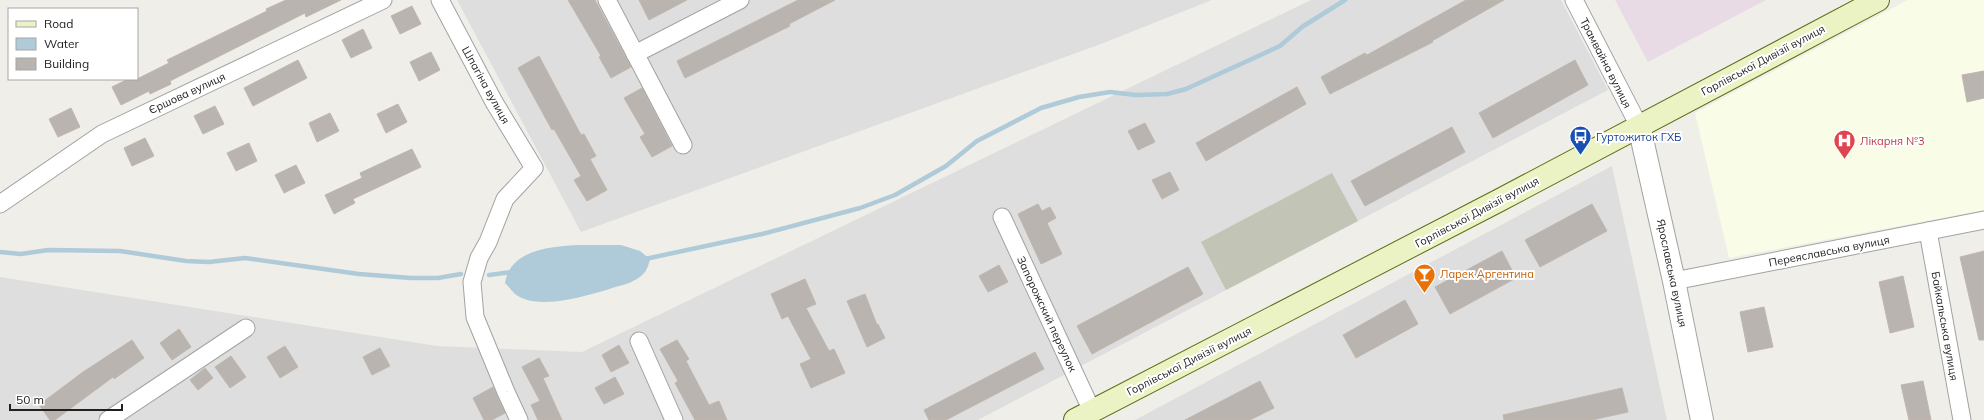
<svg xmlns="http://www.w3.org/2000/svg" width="1984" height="420" font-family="Mulish,sans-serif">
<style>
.residential{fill:#dfdede}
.industrial{fill:#e8dbe5}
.education{fill:#f9fce6}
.construction{fill:#c2c4b5}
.water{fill:#afcad8}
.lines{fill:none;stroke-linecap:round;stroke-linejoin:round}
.stream{stroke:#afcad8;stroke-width:4.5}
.building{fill:#b9b4af;stroke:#c0b7ad}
.minor-casing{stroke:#a2a2a2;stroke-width:19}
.tertiary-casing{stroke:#a2a2a2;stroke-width:24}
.secondary-casing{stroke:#5a6d13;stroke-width:24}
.minor{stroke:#fff;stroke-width:17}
.tertiary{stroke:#fff;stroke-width:22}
.secondary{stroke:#ebf3c4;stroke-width:22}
.labels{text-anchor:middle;stroke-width:4;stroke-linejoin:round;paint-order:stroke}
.street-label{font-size:11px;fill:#212121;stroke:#fff}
.transit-label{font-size:11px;fill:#164399;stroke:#fff;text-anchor:start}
.health-label{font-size:11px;fill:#be3a42;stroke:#fff;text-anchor:start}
.food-label{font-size:11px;fill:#c56008;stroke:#fff;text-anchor:start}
</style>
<rect width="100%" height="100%" fill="#f0eee9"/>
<!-- residential -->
<g class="residential">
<polygon points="457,0 1212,0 1101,44 581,232"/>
<polygon points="1311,0 1561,0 1608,90 978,420 0,420 0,277 437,346 582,352"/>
<polygon points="1612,166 1667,420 1135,420 1302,331"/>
</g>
<!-- industrial -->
<polygon class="industrial" points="1615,0 1766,0 1648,62"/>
<!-- education -->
<polygon class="education" points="1908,0 1984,0 1984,210 1729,258 1695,113"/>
<!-- construction -->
<polygon class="construction" points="1332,173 1358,221 1226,290 1201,242"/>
<!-- water -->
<path class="water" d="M 621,245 L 640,251 L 650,259 C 647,273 642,277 629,283 C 601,291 541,314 515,294 C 512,291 508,286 505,283 C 512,237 587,246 621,245 Z"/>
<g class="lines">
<!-- stream -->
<g class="stream">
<polyline points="0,252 21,254 48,250 120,251 186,261 209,262 245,258 359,274 411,278 438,278 461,274"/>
<polyline points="645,259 762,234 860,208 895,195 946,166 977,141 1041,108 1079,97 1110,92 1136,95 1167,94 1186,89 1280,46 1302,27 1345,0"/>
<polyline points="489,275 512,272"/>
</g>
</g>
<!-- building -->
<g class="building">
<polygon points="286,0 341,0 306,17 305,13 170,81 171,84 150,94 149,91 121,105 112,87 128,79 137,79 169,63 167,60 267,11 266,9"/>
<polygon points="568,0 595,0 631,67 611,78 599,57 601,56"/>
<polygon points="639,0 687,0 649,20"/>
<polygon points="798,0 835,0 789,24 790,26 685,78 677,61"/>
<polygon points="1466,0 1504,0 1432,41 1433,42 1330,94 1321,77 1365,53 1367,55"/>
<polygon points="412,6 421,24 400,34 391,16"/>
<polygon points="363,29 372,48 351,58 342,40"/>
<polygon points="431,52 440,70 419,81 410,62"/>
<polygon points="539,56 581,135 584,134 596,156 590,159 607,190 587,201 574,180 581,176 554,129 552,130 518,68"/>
<polygon points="298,60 307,78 253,106 244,88"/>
<polygon points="1575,60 1588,85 1493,138 1479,113"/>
<polygon points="1984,71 1984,98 1967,102 1962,75"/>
<polygon points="1297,87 1306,104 1206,161 1196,143"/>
<polygon points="642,88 672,146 652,157 640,137 645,134 624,98"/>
<polygon points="398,104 407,122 386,133 377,114"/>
<polygon points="215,106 224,124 203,134 194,116"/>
<polygon points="71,108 80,127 58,137 49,119"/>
<polygon points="330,113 339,131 317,142 309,123"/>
<polygon points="1145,123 1155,142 1138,150 1128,131"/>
<polygon points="1452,127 1465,152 1365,206 1351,181"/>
<polygon points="145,138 154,156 132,166 124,148"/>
<polygon points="249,143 257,161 236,171 227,153"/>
<polygon points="412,149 421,167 353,199 355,203 334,214 325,195 362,178 360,173"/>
<polygon points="296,165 305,183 284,193 275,175"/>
<polygon points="1170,172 1179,190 1162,199 1152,180"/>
<polygon points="1038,204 1042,211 1050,207 1056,218 1047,223 1062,254 1041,264 1018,214"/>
<polygon points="1592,204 1607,231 1540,267 1525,240"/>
<polygon points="1502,251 1516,278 1450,314 1435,287"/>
<polygon points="1984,251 1984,340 1979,340 1960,257"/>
<polygon points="999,265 1008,282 988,292 979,276"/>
<polygon points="1188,267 1203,294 1092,354 1077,326"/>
<polygon points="1903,276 1914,327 1890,333 1879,282"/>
<polygon points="805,279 816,304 806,308 829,351 834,349 845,373 811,388 800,364 811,359 788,316 782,319 771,294"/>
<polygon points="865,294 877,325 878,324 885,338 867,347 847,301"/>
<polygon points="1405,300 1418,324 1356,358 1343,335"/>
<polygon points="1764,307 1773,347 1748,352 1740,312"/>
<polygon points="179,329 191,347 172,360 160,343"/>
<polygon points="132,340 144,358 114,379 113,377 55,420 50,420 39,405 83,372"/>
<polygon points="677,340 689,359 686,361 709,405 719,401 727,420 695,420 675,383 678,381 660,349"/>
<polygon points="619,345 629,363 611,372 602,355"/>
<polygon points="285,346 298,367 280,378 267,357"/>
<polygon points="380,348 390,366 372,375 363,357"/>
<polygon points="1035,352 1044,369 946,420 929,420 924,410"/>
<polygon points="231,356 246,377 230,388 215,367"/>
<polygon points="539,358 549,376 543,378 562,420 538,420 531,405 540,401 522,367"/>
<polygon points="205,368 213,378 198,390 190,380"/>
<polygon points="615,377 624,394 604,404 595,388"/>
<polygon points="1260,381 1274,408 1250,420 1185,420"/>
<polygon points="1923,381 1931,420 1909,420 1901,385"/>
<polygon points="493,387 505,413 492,420 484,420 473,398"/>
<polygon points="1622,388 1628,412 1592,420 1504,420 1503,415"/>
</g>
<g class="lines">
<defs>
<g id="minor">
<polyline points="440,0 494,102 534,168 505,199 488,242 479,258 472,282 475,317 506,392 519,420"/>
<polyline points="607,0 683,145"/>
<polyline points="1574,0 1639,126"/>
<polyline points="635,54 740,0"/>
<polyline points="0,204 102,134 383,0"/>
<polyline points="1002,217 1092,411"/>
<polyline points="1928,231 1962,420"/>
<polyline points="1674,281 1984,220"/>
<polyline points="639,341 674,420"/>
<polyline points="108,420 246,328"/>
</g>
<polyline id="tertiary" points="1639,126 1674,281 1702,420"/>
<polyline id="secondary" points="1075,420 1498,201 1878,0"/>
</defs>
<!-- minor casing -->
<use href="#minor" class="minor-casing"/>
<!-- tertiary casing -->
<use href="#tertiary" class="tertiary-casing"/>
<!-- secondary casing -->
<use href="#secondary" class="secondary-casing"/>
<!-- minor -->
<use href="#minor" class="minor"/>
<!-- tertiary -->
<use href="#tertiary" class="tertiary"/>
<!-- secondary -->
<use href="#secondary" class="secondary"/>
</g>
<!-- icons -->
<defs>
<symbol id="bus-pin" viewBox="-11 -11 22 30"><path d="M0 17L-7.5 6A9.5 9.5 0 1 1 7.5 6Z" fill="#1a4fb4" stroke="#fff"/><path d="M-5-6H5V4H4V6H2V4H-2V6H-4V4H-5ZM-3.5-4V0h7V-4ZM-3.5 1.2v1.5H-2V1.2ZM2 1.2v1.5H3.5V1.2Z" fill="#fff"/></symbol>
<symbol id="hospital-pin" viewBox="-11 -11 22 30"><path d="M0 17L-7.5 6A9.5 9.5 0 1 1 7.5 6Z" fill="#e0444e" stroke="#fff"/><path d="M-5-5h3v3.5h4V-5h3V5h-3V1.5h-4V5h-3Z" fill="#fff"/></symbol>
<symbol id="bar-pin" viewBox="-11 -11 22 30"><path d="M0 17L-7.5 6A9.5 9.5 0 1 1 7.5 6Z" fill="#e8710a" stroke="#fff"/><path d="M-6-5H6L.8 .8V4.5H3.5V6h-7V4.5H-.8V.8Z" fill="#fff"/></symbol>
</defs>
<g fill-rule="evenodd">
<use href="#bus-pin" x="1568" y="124" width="25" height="34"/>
<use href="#hospital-pin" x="1832" y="128" width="25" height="34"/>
<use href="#bar-pin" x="1412" y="262" width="25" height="34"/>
</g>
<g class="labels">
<!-- street labels -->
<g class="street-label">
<text transform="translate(1763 60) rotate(-28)" y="4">Горлівської Дивізії вулиця</text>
<text transform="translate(1606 63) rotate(63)" y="4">Трамвайна вулиця</text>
<text transform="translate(486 85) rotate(61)" y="4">Шпагіна вулиця</text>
<text transform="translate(187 93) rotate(-25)" y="4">Єршова вулиця</text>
<text transform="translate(1477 212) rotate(-28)" y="4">Горлівської Дивізії вулиця</text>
<text transform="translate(1829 251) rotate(-11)" y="4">Переяславська вулиця</text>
<text transform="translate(1672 273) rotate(78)" y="4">Ярославська вулиця</text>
<text transform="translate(1047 314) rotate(65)" y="4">Запорожский переулок</text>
<text transform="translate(1945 326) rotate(80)" y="4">Байкальська вулиця</text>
<text transform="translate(1189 361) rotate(-27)" y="4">Горлівської Дивізії вулиця</text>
</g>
<!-- transit labels -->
<g class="transit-label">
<text x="1596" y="141">Гуртожиток ГХБ</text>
</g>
<!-- health labels -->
<g class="health-label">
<text x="1860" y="145">Лікарня №3</text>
</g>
<!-- food labels -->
<g class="food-label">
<text x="1440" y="278">Ларек Аргентина</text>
</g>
</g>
<!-- legend -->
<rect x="8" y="8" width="130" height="72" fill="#ffffff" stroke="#a6a6a6"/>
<rect x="16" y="21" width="20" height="6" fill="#ebf3c4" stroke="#a6a6a6"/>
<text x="44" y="28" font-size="12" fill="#212121">Road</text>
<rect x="16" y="38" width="20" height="12" fill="#afcad8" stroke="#a6a6a6"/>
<text x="44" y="48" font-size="12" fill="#212121">Water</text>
<rect x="16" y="58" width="20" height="12" fill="#b9b4af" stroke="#a6a6a6"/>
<text x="44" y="68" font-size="12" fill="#212121">Building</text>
<!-- scale -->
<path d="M10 404v6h112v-6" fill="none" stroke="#212121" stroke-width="2"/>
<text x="16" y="404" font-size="12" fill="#212121" stroke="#ffffff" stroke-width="3" paint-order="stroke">50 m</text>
</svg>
